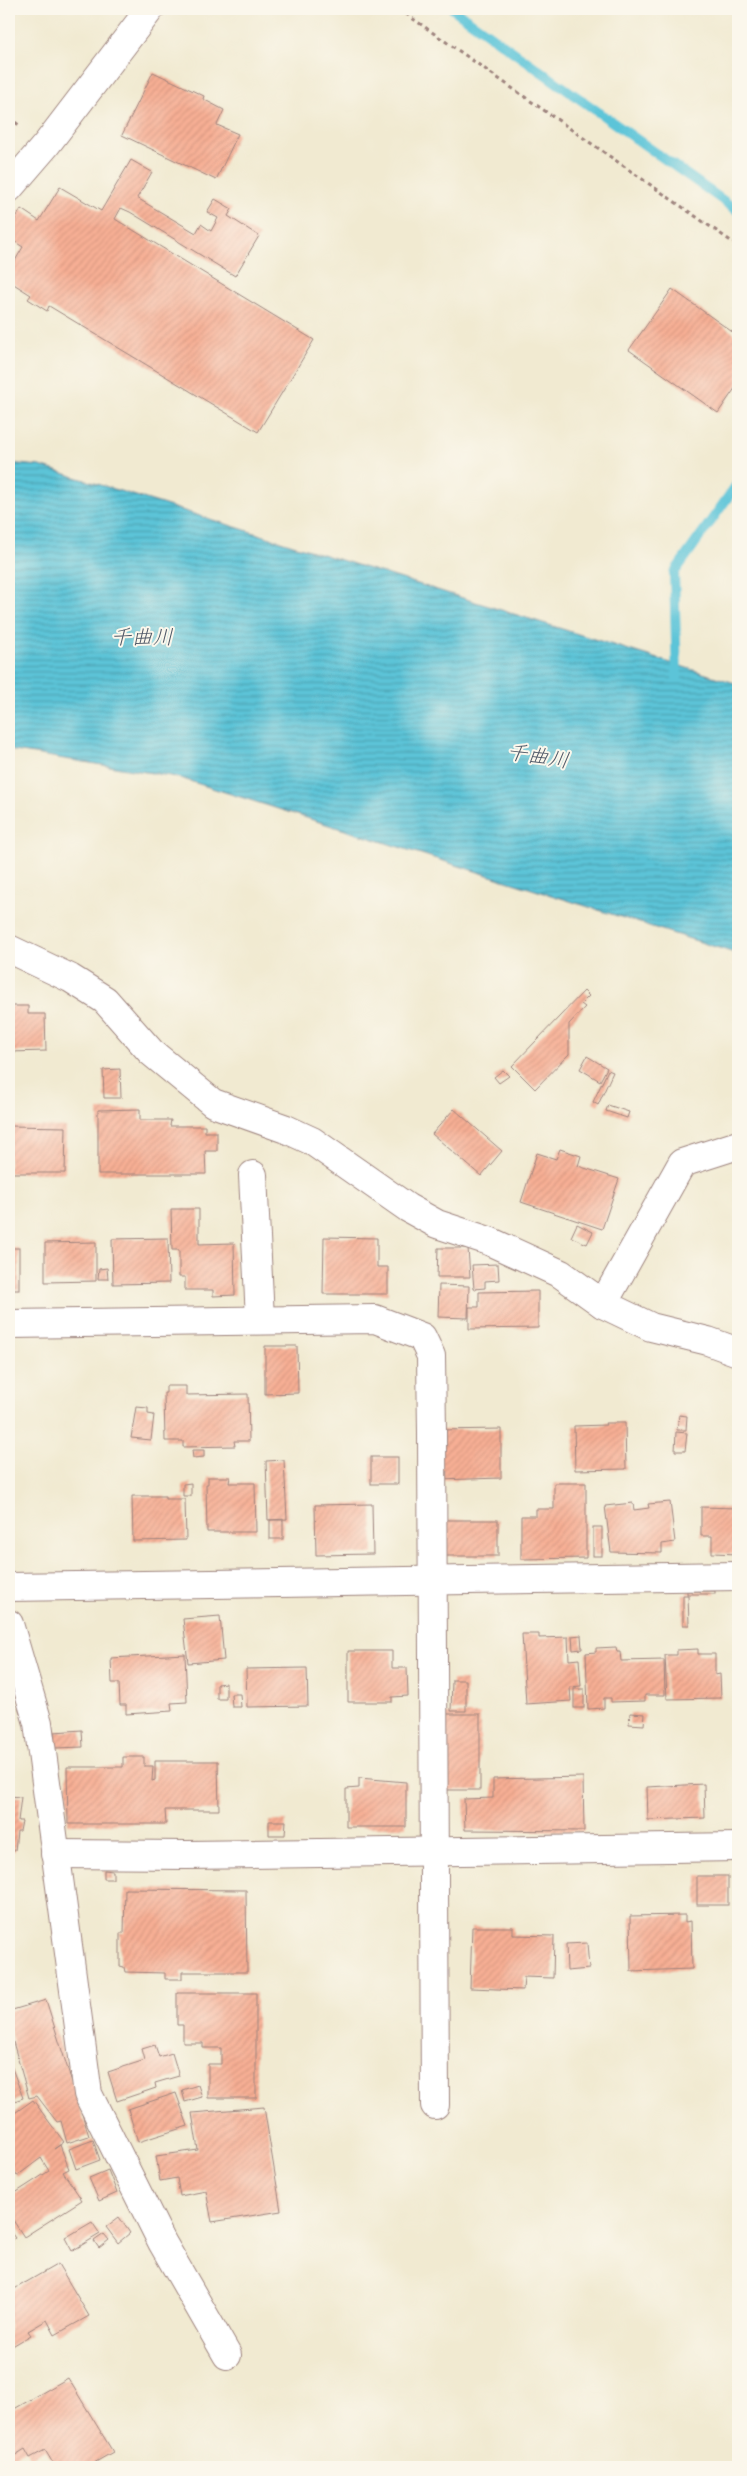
<svg xmlns="http://www.w3.org/2000/svg" width="747" height="2476" font-family="Dekko,'Klee One',sans-serif">
<style>
.water{fill:url(#water-rules);stroke:#537282}
.lines{fill:none;stroke-linecap:round;stroke-linejoin:round}
.stream{stroke:#5cc4d8;stroke-width:10}
.building{fill:url(#building-hatch)}
.minor-casing{stroke:#9e847e;stroke-width:30}
.path{stroke:#9e847e;stroke-width:3;stroke-dasharray:4 4;stroke-linecap:butt}
.minor{stroke:#fff;stroke-width:28}
.labels{text-anchor:middle;stroke-width:4;stroke-linejoin:round;paint-order:stroke}
.water-label{font-size:21px;font-style:italic;fill:#505968;stroke:#fbf7ec}
</style>
<defs>
<pattern id="water-rules" width="6" height="5" patternUnits="userSpaceOnUse" patternTransform="scale(1.25)"><rect width="6" height="5" fill="#5cc4d8"/><path d="M0 2.5h6" fill="none" stroke="#4e9faf"/></pattern>
<pattern id="building-hatch" width="6" height="6" patternUnits="userSpaceOnUse" patternTransform="scale(1.25)"><rect width="6" height="6" fill="#f7af94"/><path d="M-1 1l2-2M0 6l6-6M5 7l2-2" fill="none" stroke="#d59680"/></pattern>
</defs>
<rect width="100%" height="100%" fill="#fbf7ec"/>
<filter id="ink" filterUnits="userSpaceOnUse"><feTurbulence type="fractalNoise" baseFrequency=".02" numOctaves="2"/><feDisplacementMap in="SourceGraphic" scale="10" xChannelSelector="R" yChannelSelector="G"/><feConvolveMatrix kernelMatrix="1 2 1 2 8 2 1 2 1" color-interpolation-filters="sRGB"/></filter>
<filter id="wash" filterUnits="userSpaceOnUse"><feTurbulence type="fractalNoise" baseFrequency=".0096" numOctaves="4" result="noise"/><feDisplacementMap in="SourceGraphic" scale="20" xChannelSelector="R" yChannelSelector="G"/><feGaussianBlur stdDeviation="1.12" result="paint"/><feColorMatrix in="noise" values="0 0 0 0 0 0 0 0 0 0 0 0 0 0 0 0 0 1.4 0 .05"/><feComposite in="paint" operator="in"/></filter>
<g filter="url(#wash)">
<rect width="100%" height="100%" fill="#f1ead1"/>
<!-- water -->
<polygon class="water" points="9,463 40,466 738,684 738,954 177,777 9,750"/>
<g class="lines">
<!-- stream -->
<g class="stream">
<polyline points="453,9 738,211"/>
<polyline points="677,678 674,573 738,483"/>
</g>
</g>
<g id="blocks">
<!-- building -->
<g class="building">
<polygon points="153,72 204,96 203,99 224,110 217,125 238,134 216,180 122,135"/>
<polygon points="131,160 152,172 137,198 196,233 201,224 211,231 218,218 207,212 215,199 232,209 228,216 259,236 235,276 130,212 121,208 115,219 314,340 258,432 49,306 47,311 28,299 31,295 9,281 9,271 23,247 9,238 9,230 21,209 39,221 60,187 101,211"/>
<polygon points="672,289 738,336 738,384 718,413 629,350"/>
<polygon points="584,991 589,996 581,1004 585,1007 569,1024 569,1054 535,1089 512,1066"/>
<polygon points="9,1006 28,1006 28,1014 45,1014 46,1051 9,1052"/>
<polygon points="587,1056 607,1068 600,1081 580,1069"/>
<polygon points="120,1069 121,1098 104,1098 103,1070"/>
<polygon points="503,1070 509,1076 499,1083 494,1077"/>
<polygon points="608,1070 613,1072 598,1105 593,1102"/>
<polygon points="608,1105 629,1112 627,1118 606,1111"/>
<polygon points="140,1109 140,1120 171,1120 170,1126 205,1126 205,1132 217,1132 217,1151 205,1151 206,1174 98,1174 98,1110"/>
<polygon points="454,1109 502,1151 481,1176 432,1134"/>
<polygon points="9,1126 66,1127 65,1173 9,1173"/>
<polygon points="560,1149 581,1156 578,1166 619,1179 602,1229 521,1202 537,1153 556,1159"/>
<polygon points="171,1209 199,1209 199,1244 234,1243 235,1295 213,1296 213,1290 185,1290 185,1277 179,1277 179,1250 172,1250"/>
<polygon points="577,1224 593,1232 587,1244 571,1237"/>
<polygon points="324,1237 377,1238 377,1267 388,1267 388,1294 323,1294"/>
<polygon points="168,1238 169,1283 113,1284 112,1239"/>
<polygon points="96,1242 96,1281 45,1282 45,1243"/>
<rect x="9" y="1248" width="10" height="42"/>
<polygon points="438,1248 468,1248 470,1277 437,1277"/>
<polygon points="498,1264 499,1280 485,1281 485,1288 474,1289 472,1265"/>
<polygon points="107,1268 108,1279 98,1279 99,1269"/>
<polygon points="439,1285 469,1286 468,1318 438,1317"/>
<polygon points="538,1291 538,1328 469,1329 469,1307 479,1307 479,1292"/>
<polygon points="265,1346 297,1346 298,1393 265,1394"/>
<polygon points="166,1386 186,1386 186,1395 248,1394 249,1441 234,1441 235,1446 183,1447 183,1441 165,1441 164,1393 166,1393"/>
<polygon points="136,1407 148,1408 148,1414 154,1415 151,1440 131,1438"/>
<polygon points="679,1415 687,1416 686,1430 677,1430"/>
<polygon points="605,1423 625,1423 626,1469 575,1470 574,1426 606,1425"/>
<polygon points="501,1429 501,1478 438,1480 437,1430"/>
<polygon points="676,1432 687,1433 685,1451 675,1451"/>
<rect x="736" y="1435" width="2" height="35"/>
<polygon points="192,1450 204,1450 204,1457 193,1458"/>
<rect x="371" y="1457" width="27" height="27"/>
<polygon points="284,1460 287,1519 268,1520 266,1461"/>
<polygon points="208,1477 230,1477 229,1483 255,1483 256,1532 207,1532 206,1484 208,1484"/>
<polygon points="191,1483 191,1496 183,1496 183,1484"/>
<polygon points="554,1483 586,1483 586,1558 521,1559 521,1516 536,1516 536,1509 554,1509"/>
<polygon points="132,1496 165,1496 165,1499 185,1499 186,1540 133,1541"/>
<polygon points="670,1502 675,1542 662,1544 662,1553 611,1552 605,1506 633,1503 634,1510 649,1508 648,1504"/>
<polygon points="372,1504 373,1554 316,1555 315,1505"/>
<polygon points="701,1507 738,1508 738,1554 712,1553 712,1536 701,1536"/>
<rect x="270" y="1520" width="13" height="19"/>
<rect x="442" y="1520" width="56" height="36"/>
<rect x="593" y="1527" width="9" height="29"/>
<rect x="687" y="1591" width="28" height="3"/>
<polygon points="683,1595 688,1595 689,1625 683,1625"/>
<polygon points="220,1616 224,1660 188,1663 183,1619"/>
<polygon points="522,1634 539,1634 539,1638 568,1637 569,1660 579,1659 581,1686 570,1687 571,1701 526,1704"/>
<polygon points="581,1635 582,1649 573,1650 572,1636"/>
<polygon points="616,1647 617,1652 620,1652 621,1661 664,1660 665,1695 645,1695 645,1701 611,1702 611,1698 604,1698 604,1708 588,1709 586,1653 596,1652 596,1648"/>
<polygon points="698,1649 698,1654 715,1654 715,1675 720,1674 721,1698 667,1699 665,1655 677,1655 677,1650"/>
<polygon points="348,1651 392,1651 392,1668 407,1668 408,1696 392,1697 392,1702 348,1702"/>
<polygon points="185,1654 187,1702 171,1703 172,1711 126,1714 126,1705 120,1705 119,1683 112,1683 111,1658"/>
<polygon points="307,1668 308,1706 247,1707 246,1669"/>
<polygon points="452,1680 466,1680 466,1711 451,1711"/>
<polygon points="226,1683 226,1699 217,1699 217,1684"/>
<rect x="574" y="1689" width="10" height="19"/>
<polygon points="231,1694 240,1694 241,1707 232,1707"/>
<polygon points="630,1713 645,1714 644,1725 629,1724"/>
<rect x="446" y="1714" width="34" height="76"/>
<polygon points="82,1730 83,1747 55,1748 54,1732"/>
<polygon points="123,1757 144,1757 144,1766 153,1766 152,1781 155,1780 155,1761 218,1761 219,1810 165,1810 166,1824 68,1824 67,1767 123,1767"/>
<polygon points="583,1777 584,1831 465,1830 464,1799 493,1798 493,1779"/>
<polygon points="359,1778 406,1782 406,1827 346,1827 346,1789 359,1788"/>
<polygon points="704,1784 705,1818 648,1820 647,1787"/>
<polygon points="9,1796 21,1797 18,1821 22,1821 20,1831 17,1831 15,1851 9,1850"/>
<polygon points="269,1821 286,1821 285,1835 269,1835"/>
<polygon points="104,1870 113,1871 113,1879 104,1879"/>
<rect x="697" y="1876" width="31" height="29"/>
<polygon points="125,1889 246,1890 247,1972 182,1972 182,1979 165,1979 165,1973 125,1972 124,1967 120,1966 120,1933 124,1933"/>
<polygon points="685,1915 685,1922 691,1921 692,1969 631,1971 630,1916"/>
<polygon points="472,1927 513,1927 513,1935 554,1936 553,1978 524,1977 523,1990 470,1988"/>
<polygon points="587,1943 589,1969 567,1971 566,1944"/>
<polygon points="177,1993 256,1993 256,2098 208,2098 208,2064 221,2064 221,2048 203,2048 203,2043 183,2043 183,2025 177,2025"/>
<polygon points="46,2000 89,2136 67,2143 61,2121 57,2122 37,2096 29,2098 9,2028 9,2011"/>
<polygon points="155,2045 159,2057 172,2053 179,2076 155,2083 156,2088 117,2101 108,2072 145,2060 142,2049"/>
<polygon points="9,2060 23,2098 9,2103"/>
<polygon points="198,2085 202,2097 185,2102 182,2090"/>
<polygon points="176,2093 188,2126 138,2142 128,2109"/>
<polygon points="33,2100 64,2142 54,2149 60,2145 69,2169 63,2172 82,2200 24,2237 9,2214 11,2206 9,2197 49,2171 41,2158 17,2176 9,2164 9,2117"/>
<polygon points="264,2107 281,2211 212,2222 206,2191 180,2196 177,2178 160,2181 156,2156 198,2150 192,2113"/>
<polygon points="93,2140 100,2160 76,2169 69,2149"/>
<polygon points="108,2170 117,2193 99,2201 89,2178"/>
<polygon points="119,2217 130,2233 118,2243 106,2227"/>
<polygon points="92,2222 100,2234 72,2251 65,2238"/>
<polygon points="9,2230 15,2238 9,2243"/>
<polygon points="104,2234 109,2240 99,2248 94,2241"/>
<polygon points="58,2264 89,2316 55,2335 47,2320 28,2331 31,2335 9,2348 9,2292"/>
<polygon points="68,2378 113,2452 87,2467 50,2467 54,2465 45,2450 30,2458 25,2449 9,2459 9,2412"/>
</g>
</g>
</g>
<g filter="url(#ink)">
<use href="#blocks" fill-opacity="0" stroke="#9e847e" stroke-width="1"/>
<g class="lines">
<defs>
<g id="minor">
<polyline points="9,188 46,145 150,9"/>
<polyline points="9,949 70,978 105,1000 151,1052 213,1103 286,1129 312,1141 408,1208 437,1224 489,1241 561,1274 603,1304 651,1327 708,1341 738,1352"/>
<polyline points="253,1175 260,1319"/>
<polyline points="603,1304 682,1163 738,1145"/>
<polyline points="9,1324 375,1319 422,1337 431,1356 432,1433 435,2105"/>
<polyline points="9,1587 738,1576"/>
<polyline points="9,1624 38,1723 88,2094 162,2242 227,2355"/>
<polyline points="55,1854 187,1855 738,1847"/>
</g>
</defs>
<!-- minor casing -->
<use href="#minor" class="minor-casing"/>
<!-- path -->
<g class="path">
<polyline points="399,9 738,246"/>
<polyline points="9,117 20,126"/>
</g>
<!-- minor -->
<use href="#minor" class="minor"/>
</g>
</g>
<g class="labels">
<!-- water labels -->
<g class="water-label">
<text x="142" y="644">千曲川</text>
<text transform="translate(538 756) rotate(9)" y="7">千曲川</text>
</g>
</g>
<!-- margin -->
<rect width="747" height="2476" fill="none" stroke="#fbf7ec" stroke-width="30"/>
</svg>
